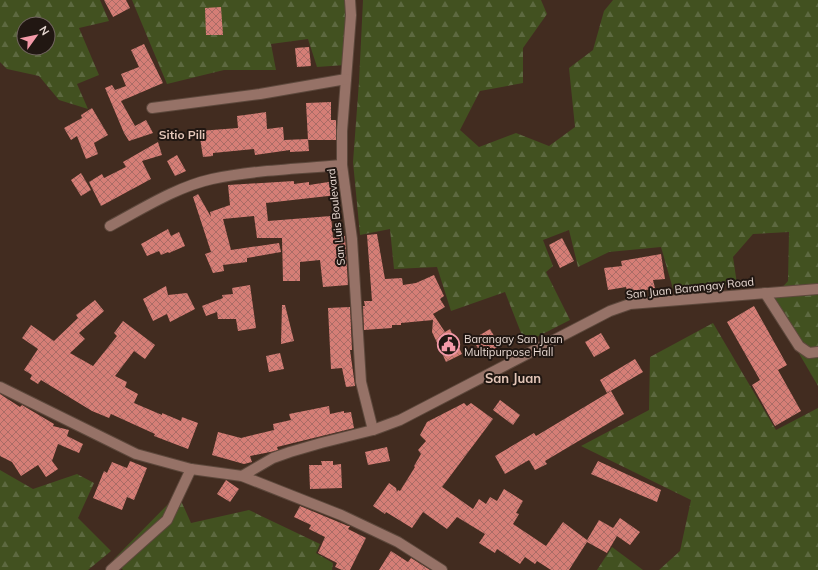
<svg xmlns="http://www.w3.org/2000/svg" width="818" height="570" font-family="Mulish,sans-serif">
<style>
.forest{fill:url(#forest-firs);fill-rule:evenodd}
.building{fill:url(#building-cross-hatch)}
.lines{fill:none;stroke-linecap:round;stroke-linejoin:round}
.minor-casing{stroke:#5d483c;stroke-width:12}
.minor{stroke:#967267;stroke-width:10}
.labels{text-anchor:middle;stroke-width:4;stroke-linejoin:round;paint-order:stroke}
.street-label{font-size:11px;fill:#e8d9d2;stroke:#211712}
.poi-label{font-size:11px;fill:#e8d9d2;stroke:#211712;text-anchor:start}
.neighbourhood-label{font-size:12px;font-weight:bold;fill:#e4c6b8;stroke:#211712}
.quarter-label{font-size:13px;font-weight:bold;fill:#e4c6b8;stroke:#211712}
</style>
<defs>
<pattern id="forest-firs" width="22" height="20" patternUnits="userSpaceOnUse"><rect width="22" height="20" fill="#425120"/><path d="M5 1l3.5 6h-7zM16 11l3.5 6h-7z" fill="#5d6940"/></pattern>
<pattern id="building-cross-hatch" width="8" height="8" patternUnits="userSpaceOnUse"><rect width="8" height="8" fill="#d57e76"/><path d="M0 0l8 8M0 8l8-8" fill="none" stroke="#aa6c66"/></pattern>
</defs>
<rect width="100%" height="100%" fill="#422c20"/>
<!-- forest -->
<g class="forest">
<path d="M 0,0 L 100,0 L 109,21 L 79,28 L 99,75 L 77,84 L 88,109 L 59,100 L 39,76 L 7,69 L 0,62 ZM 24,24 L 48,24 L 48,48 L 24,48 Z"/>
<polygon points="132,0 348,0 345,65 317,67 308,39 271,44 276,70 224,70 167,84"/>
<polygon points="363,0 541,0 547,14 523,48 523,83 480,91 460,130 479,147 516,133 549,146 575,127 569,68 593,50 604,11 613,0 818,0 818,386 769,302 788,281 789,232 753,234 733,257 737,284 673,289 661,247 609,252 578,267 569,230 543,240 553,266 546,272 570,320 525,343 505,292 451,311 437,267 394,269 390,229 360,235 353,162 359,82"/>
<polygon points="713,323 776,430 818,408 818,570 659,570 680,551 691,500 581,446 649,410 650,357"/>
<polygon points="0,470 33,489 77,474 94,483 78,518 111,551 88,570 0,570"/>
<polygon points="178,494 191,523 249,510 320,544 316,553 333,563 332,570 123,570 114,559"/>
<polygon points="612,547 643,570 597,570"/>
</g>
<!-- building -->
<g class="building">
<polygon points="104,0 126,0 130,8 113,17"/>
<polygon points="221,7 223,35 206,35 205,8"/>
<polygon points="144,44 163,83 121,101 135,126 146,120 153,133 129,141 124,133 105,88 112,85 115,90 126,86 121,74 139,67 131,50"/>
<polygon points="309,47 311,66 297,67 295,48"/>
<polygon points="331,102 331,120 336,120 336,140 308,140 306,103"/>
<polygon points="92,108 108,135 94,143 98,154 86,159 77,136 71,140 64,128 82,118 81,115"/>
<polygon points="266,112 267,129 283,127 284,140 308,139 309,151 290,152 290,150 255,155 254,149 213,153 213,156 203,157 199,131 238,128 237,116"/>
<polygon points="158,142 162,155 142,161 151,179 101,206 89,182 102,174 104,178 126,167 123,162"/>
<polygon points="177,155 186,171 175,176 167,161"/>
<polygon points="81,173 91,190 81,196 71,180"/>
<polygon points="294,181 294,184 309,182 309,185 335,181 337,195 266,203 268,221 331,216 333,238 345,236 348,285 323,287 320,260 300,262 300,281 283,281 282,238 257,238 254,216 223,219 231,250 279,243 281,252 247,258 247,262 223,265 224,271 213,273 205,254 211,252 193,197 198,194 211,217 210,212 230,205 228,185"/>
<polygon points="168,229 171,236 179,232 185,246 169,253 168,252 161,255 159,251 147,256 141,244"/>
<polygon points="377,234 385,279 402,278 403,285 416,283 434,275 444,296 440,299 445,307 433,314 445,332 450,329 462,354 446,362 432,332 433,320 401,323 401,325 392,325 392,328 364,330 363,306 365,306 364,301 372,301 367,235"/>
<polygon points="562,238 574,261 560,268 549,245"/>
<polygon points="661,254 665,279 653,280 655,288 628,294 626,287 608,290 604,268 622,266 621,261"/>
<polygon points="250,285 256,328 238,331 236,319 218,319 217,312 206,316 202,306 223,298 222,295 233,294 232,288"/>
<polygon points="166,286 168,295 187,293 195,309 170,322 167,314 153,321 143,299"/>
<polygon points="95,300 104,311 79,333 85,339 70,353 93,366 117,336 114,333 123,321 155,345 145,359 134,351 115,376 127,382 125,387 138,394 134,403 162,415 162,413 181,421 182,417 198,423 188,449 154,436 155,434 111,414 109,418 92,411 41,380 38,384 30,379 32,375 24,370 38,349 22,338 31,325 54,341 78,318 76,315"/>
<polygon points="282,305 285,305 294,341 281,344"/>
<polygon points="754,306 787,365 778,370 801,411 775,426 752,385 760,380 727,322"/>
<polygon points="350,307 352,350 350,350 355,386 346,387 342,368 331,369 328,308"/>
<polygon points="490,329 500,346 482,356 473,339"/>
<polygon points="601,333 610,348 594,357 585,342"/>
<polygon points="280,353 284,369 269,372 266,356"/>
<polygon points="635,359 643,372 607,393 600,380"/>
<polygon points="611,391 624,414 545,461 547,464 535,470 529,460 505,474 495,456 534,433 536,436"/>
<polygon points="0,394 20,407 22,405 27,408 54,424 53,426 69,430 67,436 83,444 79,453 58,444 52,461 58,469 46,477 38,465 21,476 12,462 0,456"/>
<polygon points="500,400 520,415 513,425 493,410"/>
<polygon points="464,403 467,406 471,403 493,419 442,487 473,509 479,499 486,504 490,497 497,501 504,489 523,501 516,513 519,514 513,524 546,546 563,522 587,540 599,520 613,528 620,518 640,532 630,545 617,536 607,553 587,542 569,570 551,570 537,561 535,564 525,557 520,564 497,549 495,553 479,543 485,534 457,517 447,529 423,512 412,528 386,512 385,514 373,506 389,483 396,488 397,492 398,490 400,491 415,467 414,466 421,454 418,450 426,441 420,435 427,422"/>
<polygon points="329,406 330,414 344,411 344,413 351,412 354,428 277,447 278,450 275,451 250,456 252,462 244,464 212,455 218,432 241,438 274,430 273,424 291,420 289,414"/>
<polygon points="387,447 390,461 368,465 365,452"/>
<polygon points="130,461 147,468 134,500 127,497 122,510 93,498 104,471 107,473 112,462 127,468"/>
<polygon points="321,461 333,461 333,465 341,464 342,488 310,489 309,465 322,465"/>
<polygon points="598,461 661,490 657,502 591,474"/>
<polygon points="226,480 239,489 230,502 217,494"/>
<polygon points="300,506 348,526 350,526 348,529 366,538 350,570 342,570 335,567 337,563 318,553 325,537 309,529 311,525 294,517"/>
<polygon points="391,551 408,562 411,558 430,570 379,570"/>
</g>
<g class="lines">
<defs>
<g id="minor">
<polyline points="350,0 351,15 342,131 342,165 352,239 361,382 373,430"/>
<polyline points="152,108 260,94 346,79"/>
<path d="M 110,226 C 142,209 176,187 212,179 C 254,170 299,169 342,165"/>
<polyline points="765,293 799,346 809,353 818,352"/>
<polyline points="0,387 136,454 191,469 242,476 341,515 398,542 442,570"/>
<polyline points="242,476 273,458 290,452 321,443 373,430 400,420 610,311 630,304 818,289"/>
<polyline points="111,570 167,520 191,469"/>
</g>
</defs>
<!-- minor casing -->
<use href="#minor" class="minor-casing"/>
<!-- minor -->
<use href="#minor" class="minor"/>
</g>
<!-- icons -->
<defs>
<symbol id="civic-ring" viewBox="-11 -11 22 22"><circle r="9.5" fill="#211712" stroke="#f39aa8" stroke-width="1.5"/><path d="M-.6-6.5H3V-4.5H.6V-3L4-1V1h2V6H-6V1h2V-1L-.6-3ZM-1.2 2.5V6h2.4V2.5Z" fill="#f39aa8"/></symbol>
</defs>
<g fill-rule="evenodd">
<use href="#civic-ring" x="436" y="332" width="25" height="25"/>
</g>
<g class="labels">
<!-- street labels -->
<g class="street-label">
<text transform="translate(336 217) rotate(-96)" y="4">San Luis Boulevard</text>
<text transform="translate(690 288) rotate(-6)" y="4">San Juan Barangay Road</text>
</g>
<!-- poi labels -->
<g class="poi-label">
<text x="464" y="343">Barangay San Juan<tspan x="464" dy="13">Multipurpose Hall</tspan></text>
</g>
<!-- neighbourhood labels -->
<g class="neighbourhood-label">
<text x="182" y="139">Sitio Pili</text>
</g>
<!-- quarter labels -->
<g class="quarter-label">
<text x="513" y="383">San Juan</text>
</g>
</g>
<!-- north arrow -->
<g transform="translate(36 36) rotate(57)"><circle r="19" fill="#211712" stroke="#71655f"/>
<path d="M0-3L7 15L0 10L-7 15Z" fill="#f39aa8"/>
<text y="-6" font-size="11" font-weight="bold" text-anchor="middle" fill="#e8d9d2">N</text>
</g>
</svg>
